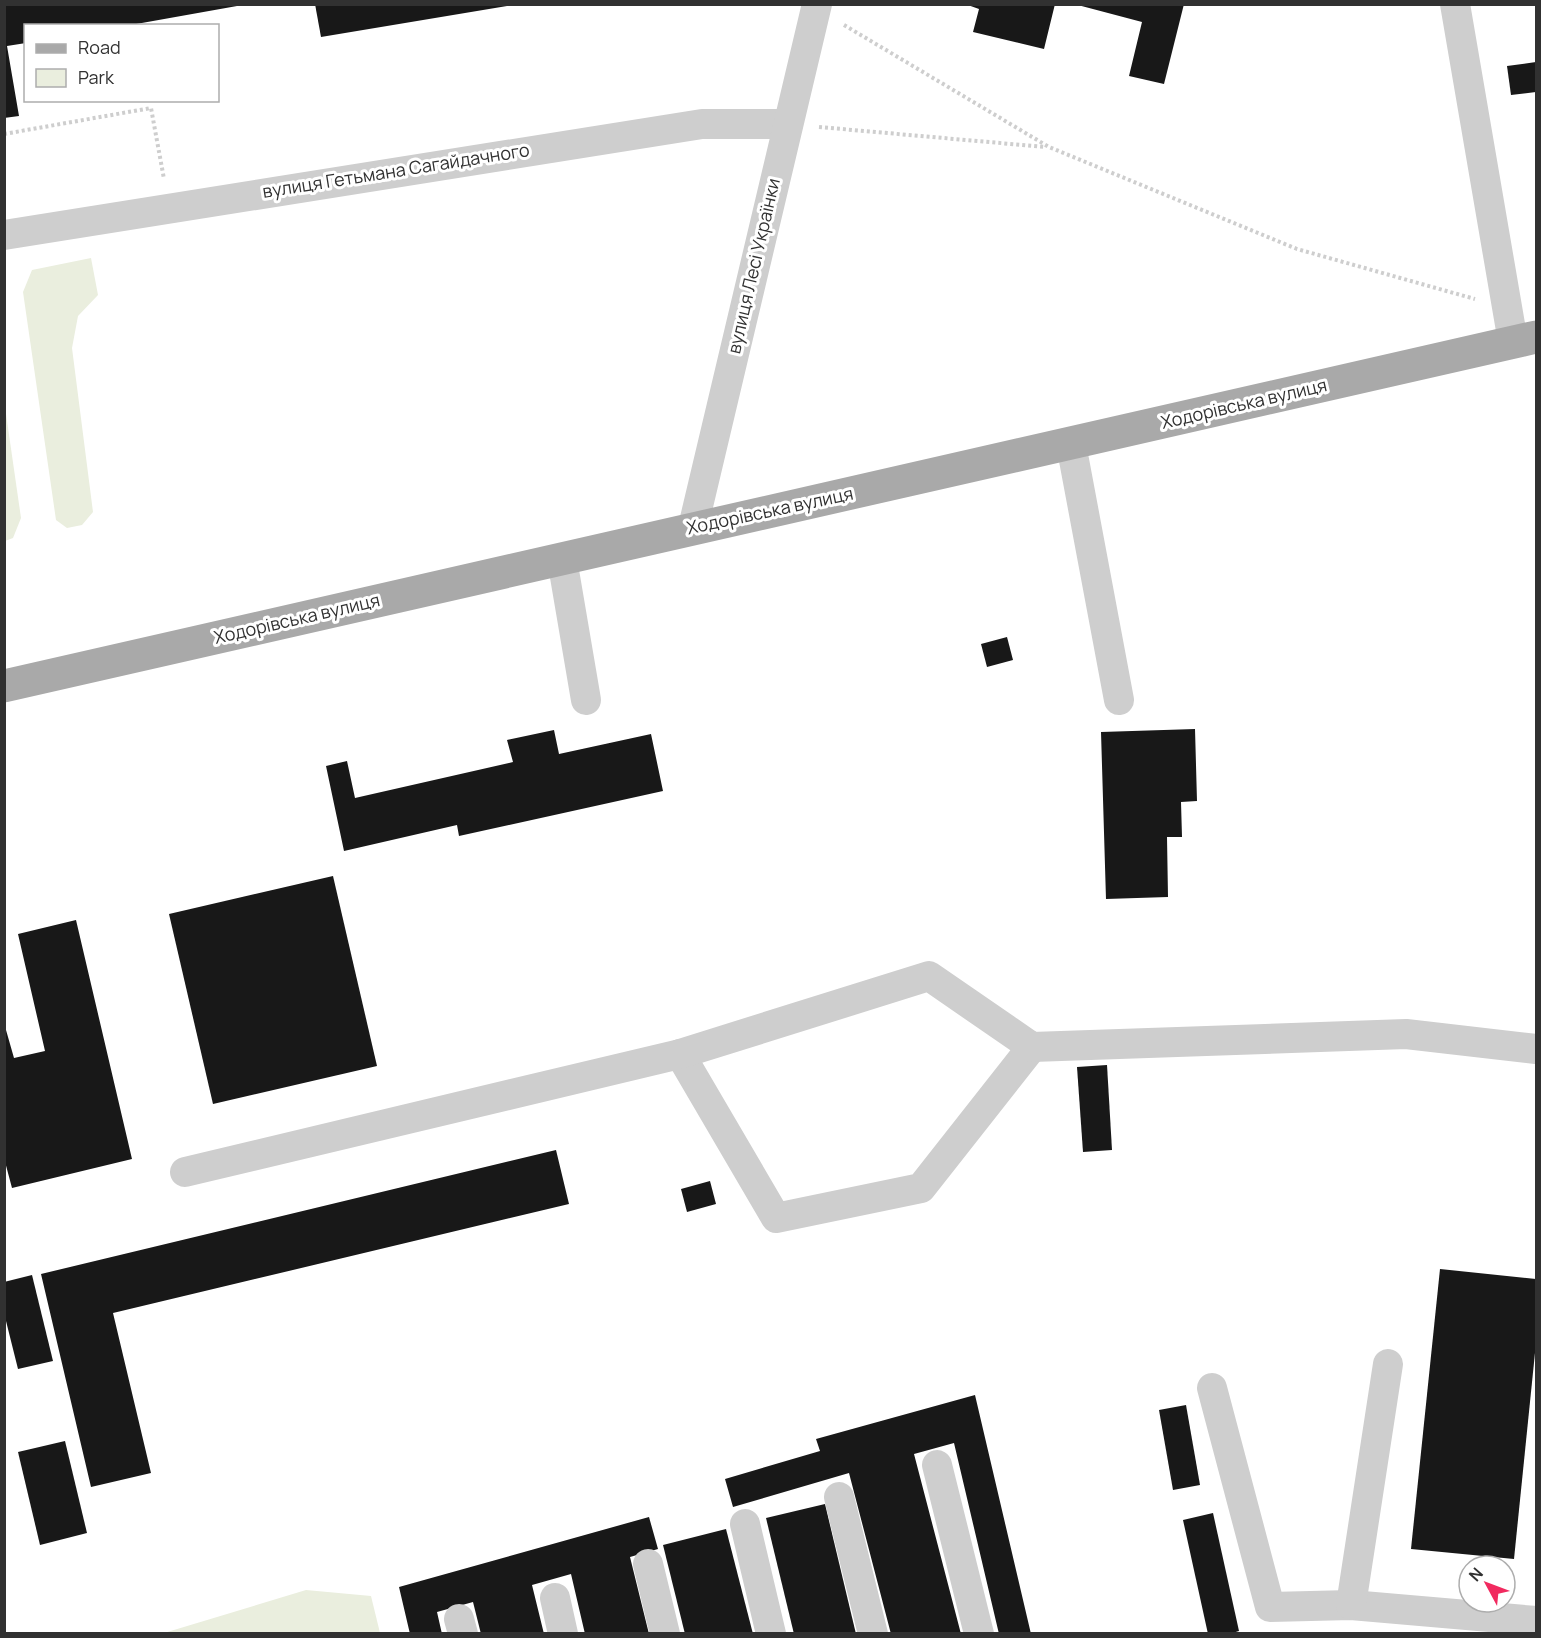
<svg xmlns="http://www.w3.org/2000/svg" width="1541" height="1638" font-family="Manrope,sans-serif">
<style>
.green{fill:#eaeede}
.building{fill:#181818}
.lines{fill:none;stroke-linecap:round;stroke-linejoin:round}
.path{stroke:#cecece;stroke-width:4;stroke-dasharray:3 3;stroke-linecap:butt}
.minor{stroke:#cecece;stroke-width:30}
.major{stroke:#a9a9a9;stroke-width:33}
.labels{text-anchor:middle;stroke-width:6;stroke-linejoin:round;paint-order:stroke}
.street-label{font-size:18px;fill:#313131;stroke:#fff}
</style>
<rect width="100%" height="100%" fill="#fff"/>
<!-- green -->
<g class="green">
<polygon points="91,258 98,295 78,316 72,348 93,512 82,525 67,528 56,520 23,292 32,270"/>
<polygon points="4,400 21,518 13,538 5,541"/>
<polygon points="306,1590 371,1596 380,1633 164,1633"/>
</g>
<!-- building -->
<g class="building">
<polygon points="4,4 237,4 237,6 125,26 26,26 26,43 7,46 19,116 4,118"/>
<polygon points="315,4 507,4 507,6 321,37"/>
<polygon points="965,4 1055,4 1044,49 973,32 979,9"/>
<polygon points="1074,4 1184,4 1164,84 1129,76 1142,22"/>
<polygon points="1536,62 1536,92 1511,95 1507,66"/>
<polygon points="1007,637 1013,660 987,667 981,644"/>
<polygon points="1195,729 1197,801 1181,802 1182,837 1167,837 1168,897 1106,899 1101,732"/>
<polygon points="554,730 559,754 651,734 663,791 459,836 457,825 344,851 326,766 347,761 355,798 513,762 507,740"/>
<polygon points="333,876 377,1066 213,1104 169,914"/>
<polygon points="76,920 132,1159 12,1188 4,1158 4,1023 14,1058 45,1051 18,934"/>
<polygon points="1107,1065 1112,1150 1083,1152 1077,1067"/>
<polygon points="556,1150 569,1204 113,1313 151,1473 91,1487 41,1274"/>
<polygon points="710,1181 716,1204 687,1212 681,1189"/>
<polygon points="1440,1269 1536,1279 1536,1343 1514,1559 1411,1549"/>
<polygon points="32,1275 53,1361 18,1369 4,1313 4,1282"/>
<polygon points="975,1395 1031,1634 999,1634 954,1443 914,1454 961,1634 891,1634 849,1473 733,1507 725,1479 820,1451 816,1439"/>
<polygon points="1186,1405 1200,1485 1173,1490 1159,1410"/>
<polygon points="65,1441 87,1533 40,1545 18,1452"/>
<polygon points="825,1504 856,1634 794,1634 766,1518"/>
<polygon points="1213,1513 1239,1631 1229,1634 1208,1634 1183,1520"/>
<polygon points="649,1517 658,1549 630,1557 649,1634 585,1634 571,1574 532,1585 544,1634 481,1634 473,1602 437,1612 442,1634 410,1634 399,1587"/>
<polygon points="726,1529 753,1634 685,1634 663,1545"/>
</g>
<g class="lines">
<!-- path -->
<g class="path">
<polyline points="844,25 1049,147 1297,249 1475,299"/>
<polyline points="819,127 1045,147"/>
<polyline points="4,134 151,108 164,179"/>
</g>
<!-- minor -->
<g class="minor">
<polyline points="1455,4 1513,342"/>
<polyline points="4,235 702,124 788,124"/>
<polyline points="1071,444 1119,700"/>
<polyline points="693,527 817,4"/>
<polyline points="562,559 586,700"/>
<polyline points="680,1054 776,1218 921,1188 1032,1047"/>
<polyline points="185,1172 680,1054 929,976 1032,1047 1406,1034 1536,1049"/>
<polyline points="1212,1388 1270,1607 1351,1605 1536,1621"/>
<polyline points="937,1465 979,1634"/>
<polyline points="839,1497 873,1634"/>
<polyline points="745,1524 771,1634"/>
<polyline points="648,1564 665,1634"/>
<polyline points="555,1598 563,1634"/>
<polyline points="1351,1605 1388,1364"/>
<polyline points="459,1619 463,1634"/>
</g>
<!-- major -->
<polyline class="major" points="4,686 1536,337"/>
</g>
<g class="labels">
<!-- street labels -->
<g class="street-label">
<text transform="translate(396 171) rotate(-9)" y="6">вулиця Гетьмана Сагайдачного</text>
<text transform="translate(754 266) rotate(-77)" y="6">вулиця Лесі Українки</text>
<text transform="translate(1244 404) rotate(-13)" y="6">Ходорівська вулиця</text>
<text transform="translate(770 511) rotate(-12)" y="6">Ходорівська вулиця</text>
<text transform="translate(297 619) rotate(-13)" y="6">Ходорівська вулиця</text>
</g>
</g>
<!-- border -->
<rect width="1541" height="1638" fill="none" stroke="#313131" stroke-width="12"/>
<!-- legend -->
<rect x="24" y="24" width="195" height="78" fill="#ffffff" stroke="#adadad" stroke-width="1.5"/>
<rect x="36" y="44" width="30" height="9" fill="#a9a9a9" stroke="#adadad" stroke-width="1.5"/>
<text x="78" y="54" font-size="18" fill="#313131">Road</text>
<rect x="36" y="69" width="30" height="18" fill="#eaeede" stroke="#adadad" stroke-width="1.5"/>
<text x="78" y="84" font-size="18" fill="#313131">Park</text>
<!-- north arrow -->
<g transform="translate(1487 1584) rotate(311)"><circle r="28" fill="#ffffff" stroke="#adadad" stroke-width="1.5"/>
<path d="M0-4.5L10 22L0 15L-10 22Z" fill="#f12a5f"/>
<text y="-9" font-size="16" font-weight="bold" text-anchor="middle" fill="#313131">N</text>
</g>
</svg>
